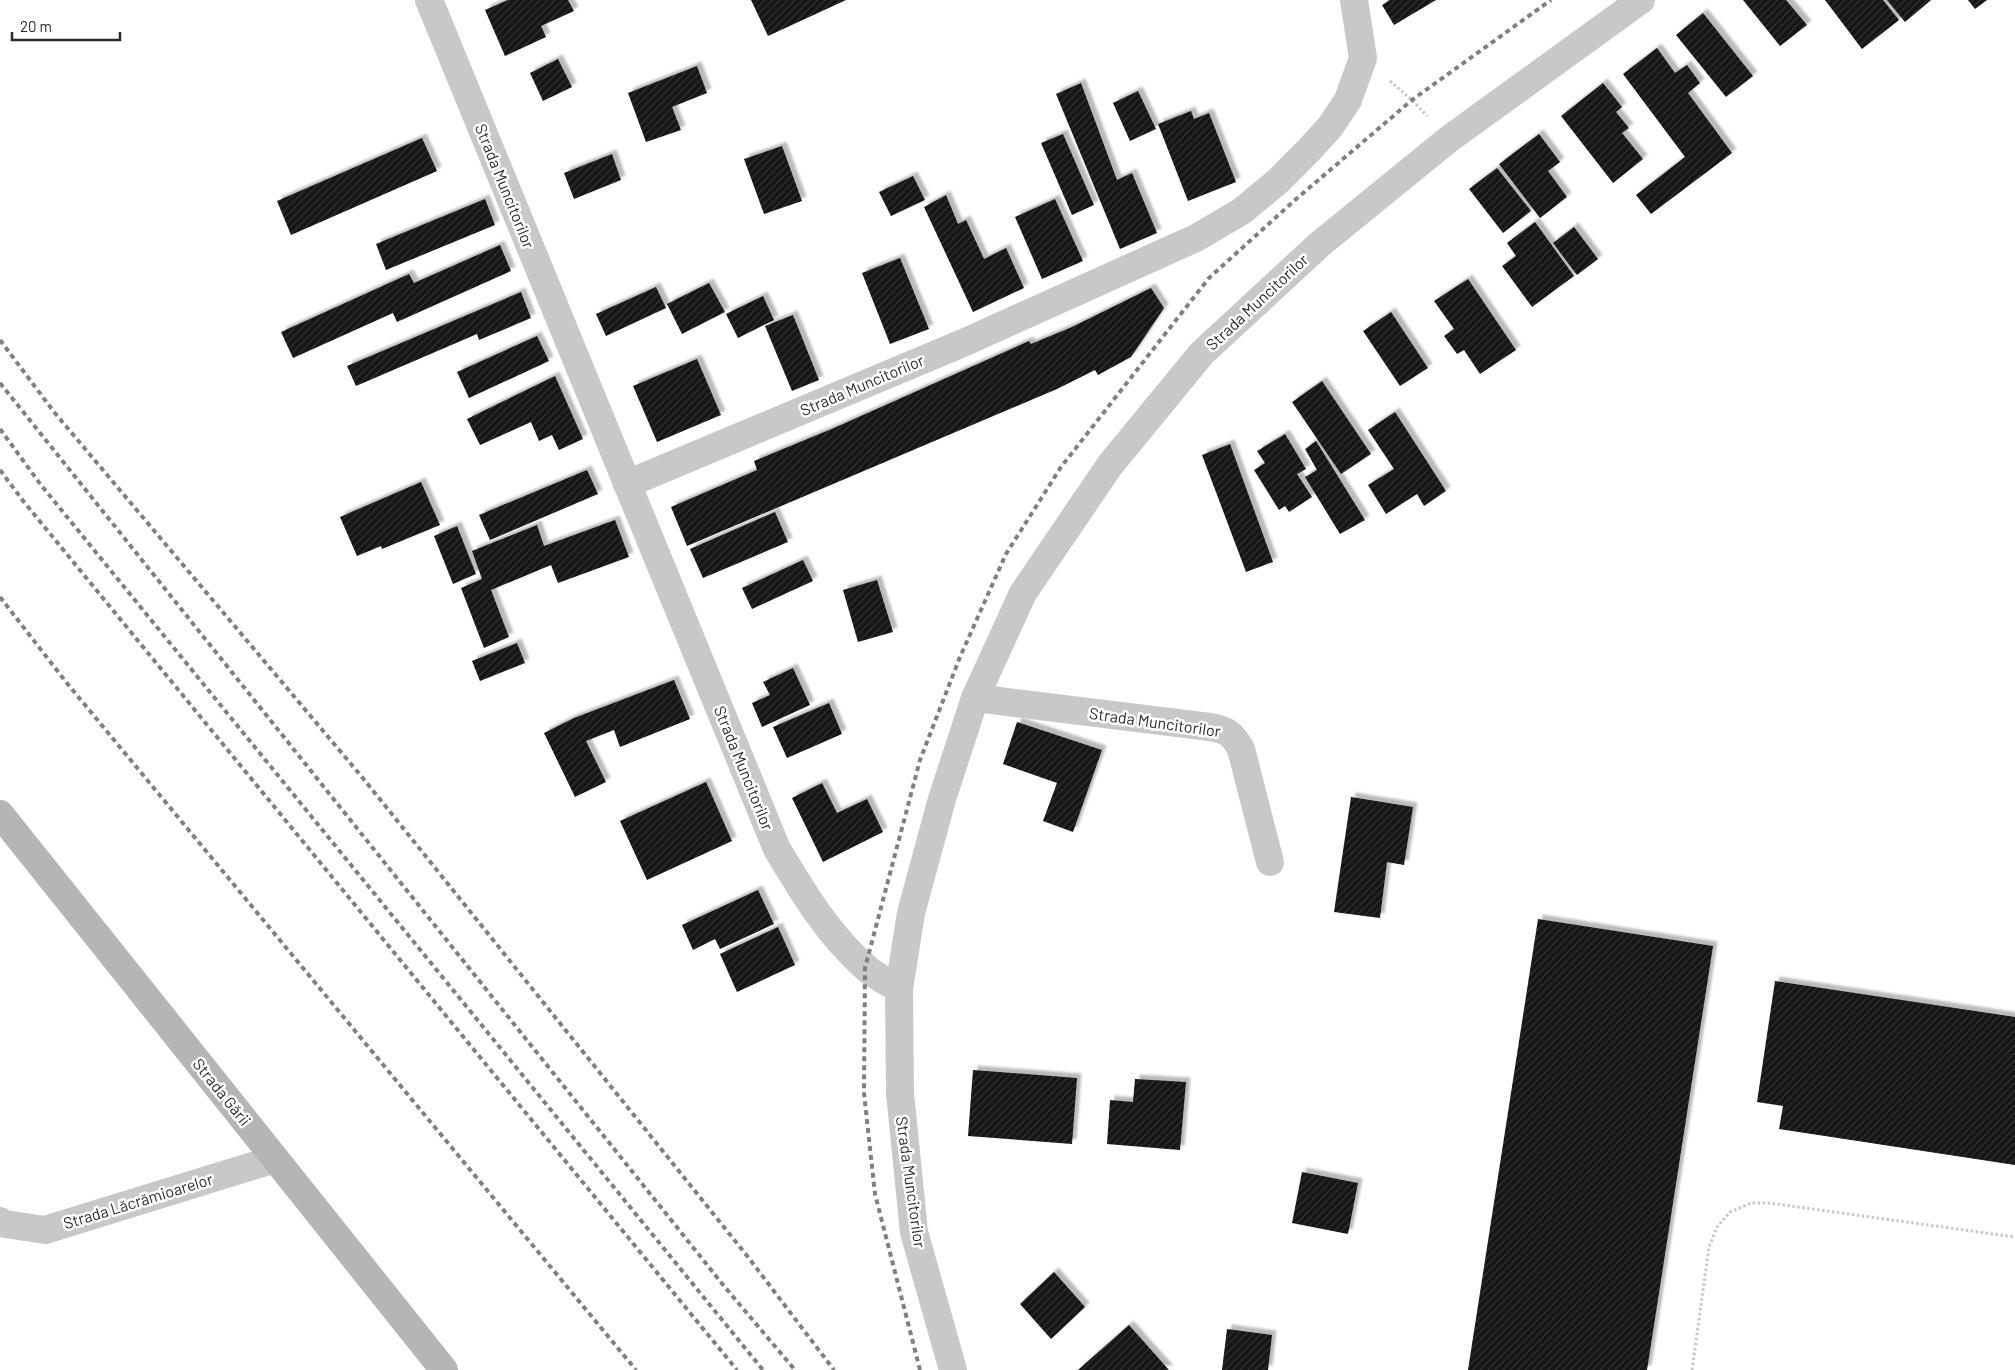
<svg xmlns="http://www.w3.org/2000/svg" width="2015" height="1370" font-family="Barlow,sans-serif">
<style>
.building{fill:url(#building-hatch);filter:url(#shadow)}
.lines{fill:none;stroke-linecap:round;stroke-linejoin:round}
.path{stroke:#c8c8c8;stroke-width:3;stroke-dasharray:2.5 2.5;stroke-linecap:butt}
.street{stroke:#c8c8c8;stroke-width:28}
.secondary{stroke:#b5b5b5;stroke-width:28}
.rail{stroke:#808080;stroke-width:4;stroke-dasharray:5 4;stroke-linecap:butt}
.labels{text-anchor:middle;stroke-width:5;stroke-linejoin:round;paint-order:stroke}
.street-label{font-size:16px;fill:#2b2b2b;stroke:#fff}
</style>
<defs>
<pattern id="building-hatch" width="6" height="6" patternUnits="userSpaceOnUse" patternTransform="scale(1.25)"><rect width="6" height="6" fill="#121212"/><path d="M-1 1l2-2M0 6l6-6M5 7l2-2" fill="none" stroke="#353535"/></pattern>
<filter id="shadow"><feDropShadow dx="4.5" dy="-4.5" stdDeviation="1" flood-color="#0004"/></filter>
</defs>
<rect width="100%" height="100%" fill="#fff"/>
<!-- building -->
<g class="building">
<polygon points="508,0 568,0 574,11 541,26 546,37 505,56 485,10"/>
<polygon points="751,0 846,0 768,36"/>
<polygon points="1390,0 1436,0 1394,25 1382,5"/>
<polygon points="1743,0 1786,0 1807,25 1780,46"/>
<polygon points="1825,0 1883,0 1899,20 1862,49"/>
<polygon points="1887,0 1931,0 1905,22"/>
<polygon points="1968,0 1987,0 1975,9"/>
<polygon points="1703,13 1753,76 1726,97 1676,35"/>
<polygon points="1657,48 1675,73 1687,65 1700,83 1688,93 1732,153 1651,214 1636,195 1685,157 1623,74"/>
<polygon points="558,59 572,87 543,101 530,73"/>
<polygon points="697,66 707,93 672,107 681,130 646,142 628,93"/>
<polygon points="1081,83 1117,180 1132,173 1157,233 1120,249 1056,94"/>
<polygon points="1603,83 1622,107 1616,112 1629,128 1622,133 1643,159 1613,183 1561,116"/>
<polygon points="1138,91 1156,129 1130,141 1113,103"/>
<polygon points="1191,111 1194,119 1209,113 1236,182 1188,201 1158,124"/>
<polygon points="1063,134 1094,205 1072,215 1041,143"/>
<polygon points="1539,134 1560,162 1548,171 1567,197 1540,218 1499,164"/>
<polygon points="422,138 437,171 291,235 277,201"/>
<polygon points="782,146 802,201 764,214 744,159"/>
<polygon points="612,154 621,180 574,199 564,173"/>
<polygon points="1497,168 1531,211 1503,233 1469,189"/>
<polygon points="913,176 925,200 891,216 879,192"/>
<polygon points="946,195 958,224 966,220 984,259 1006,248 1024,288 973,312 924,207"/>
<polygon points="485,199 495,225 386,270 376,244"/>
<polygon points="1055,199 1083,261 1042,279 1015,217"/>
<polygon points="1535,222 1574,276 1532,307 1502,266 1516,256 1507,243"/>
<polygon points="1574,227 1598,259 1577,275 1553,243"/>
<polygon points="500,245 511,271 397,322 393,313 293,358 281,332 409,274 414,283"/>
<polygon points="900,258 929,329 890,344 862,273"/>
<polygon points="1468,279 1516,350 1480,374 1464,350 1457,354 1444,336 1454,329 1434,301"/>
<polygon points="709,283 725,312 682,334 667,304"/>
<polygon points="656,287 666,308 606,336 596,314"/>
<polygon points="1151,288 1164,308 1131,357 1098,375 1095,370 1057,389 687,546 671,507 757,470 754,461 834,428 1029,341 1031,344 1072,327"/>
<polygon points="521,292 531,318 479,340 477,334 356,386 347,366"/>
<polygon points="763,296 774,320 738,338 726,314"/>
<polygon points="1391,312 1428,368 1400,386 1363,331"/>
<polygon points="793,315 819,380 792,391 765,326"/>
<polygon points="537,336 549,361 469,398 457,372"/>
<polygon points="697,359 721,415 657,442 633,386"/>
<polygon points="555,376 583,439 559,450 552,435 539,441 531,422 480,445 467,419"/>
<polygon points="1322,381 1371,454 1341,474 1292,402"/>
<polygon points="1395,412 1446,491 1424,506 1417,494 1386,514 1368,485 1394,469 1368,430"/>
<polygon points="1285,434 1306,469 1297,474 1312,497 1289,512 1285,506 1279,510 1254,470 1265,463 1257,451"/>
<polygon points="1316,441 1365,520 1340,534 1305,477 1317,470 1305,449"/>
<polygon points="1230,444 1273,562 1246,572 1202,455"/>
<polygon points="587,470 598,494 490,540 479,515"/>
<polygon points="421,482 440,525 382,549 381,546 357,556 340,517"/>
<polygon points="775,512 788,542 703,578 690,549"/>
<polygon points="615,520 629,557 558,583 551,565 491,590 509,637 484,648 461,588 482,579 472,551 537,525 544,546"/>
<polygon points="457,526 476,574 453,584 434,536"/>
<polygon points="803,560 813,581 752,609 742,588"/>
<polygon points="877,580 893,632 858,642 843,590"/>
<polygon points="517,643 525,663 480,681 472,661"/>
<polygon points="793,668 810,705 762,727 752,703 770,695 763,682"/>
<polygon points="674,680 690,719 620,747 614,730 586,741 606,782 575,797 544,733 574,718"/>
<polygon points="829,703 842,734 787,758 773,727"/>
<polygon points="1017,722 1102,750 1073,832 1043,821 1057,783 1003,764"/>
<polygon points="706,782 732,841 647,880 620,821"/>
<polygon points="822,783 837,813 867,799 883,832 823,862 792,798"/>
<polygon points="1351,797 1413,807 1404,865 1387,862 1380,918 1334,912"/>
<polygon points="758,890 774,924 720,949 715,939 693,950 682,925"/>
<polygon points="1538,919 1713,946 1647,1370 1468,1370"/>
<polygon points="778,927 795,965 737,992 720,954"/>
<polygon points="1775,981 2015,1017 2015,1165 1779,1129 1783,1106 1757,1102"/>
<polygon points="973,1070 1077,1078 1072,1144 968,1136"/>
<polygon points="1135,1079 1186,1082 1180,1150 1107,1144 1110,1100 1133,1102"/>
<polygon points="1302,1172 1358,1183 1348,1234 1292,1223"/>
<polygon points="1054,1272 1085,1307 1051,1339 1020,1304"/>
<polygon points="1129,1325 1169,1370 1078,1370"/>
<polygon points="1227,1329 1272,1335 1268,1370 1222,1370"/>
</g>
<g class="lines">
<!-- path -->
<g class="path">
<polyline points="1390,81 1412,100 1427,116"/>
<polyline points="1692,1370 1709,1247 1717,1227 1730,1212 1751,1203 1769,1203 2015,1237"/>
</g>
<!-- street -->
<g class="street">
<path d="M 429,0 L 777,849 C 803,892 826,932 864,966 C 874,976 888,982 899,989"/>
<polyline points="627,484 963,343 1196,238 1242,211 1278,181 1308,151 1330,127 1348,100 1363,58 1354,0"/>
<path d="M 975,698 L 1210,727 C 1227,730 1232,733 1241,749 L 1270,862"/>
<polyline points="0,1221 5,1224 45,1230 275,1159"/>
<polyline points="953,1370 914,1232 900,1093 899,989 911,913 942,799 975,698 1023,593 1110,465 1202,353 1320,244 1449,139 1641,0"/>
</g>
<!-- secondary -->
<polyline class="secondary" points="0,814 444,1370"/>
<!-- rail -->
<g class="rail">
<polyline points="0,340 54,412 362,777 748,1257 834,1370"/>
<polyline points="0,383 724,1286 795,1370"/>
<polyline points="0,429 41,485 763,1370"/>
<polyline points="0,470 24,502 737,1370"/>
<polyline points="0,597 66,682 636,1370"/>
<polyline points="920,1370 875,1194 864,1093 865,968 920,760 960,657 1006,554 1061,467 1209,278 1295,200 1412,100 1551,0"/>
</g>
</g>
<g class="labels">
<!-- street labels -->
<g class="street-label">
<text transform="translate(505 186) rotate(68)" y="6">Strada Muncitorilor</text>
<text transform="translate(1257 302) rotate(-43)" y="6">Strada Muncitorilor</text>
<text transform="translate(862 385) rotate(-23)" y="6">Strada Muncitorilor</text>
<text transform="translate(1155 722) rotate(8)" y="6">Strada Muncitorilor</text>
<text transform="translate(744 768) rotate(68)" y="6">Strada Muncitorilor</text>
<text transform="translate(222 1092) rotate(51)" y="6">Strada Gării</text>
<text transform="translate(911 1182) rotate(82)" y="6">Strada Muncitorilor</text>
<text transform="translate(138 1201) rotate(-17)" y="6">Strada Lăcrămioarelor</text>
</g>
</g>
<!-- scale -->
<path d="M12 32v8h108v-8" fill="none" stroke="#2b2b2b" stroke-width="2.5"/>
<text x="20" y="32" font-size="15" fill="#2b2b2b" stroke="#ffffff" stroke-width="4" paint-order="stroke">20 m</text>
</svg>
